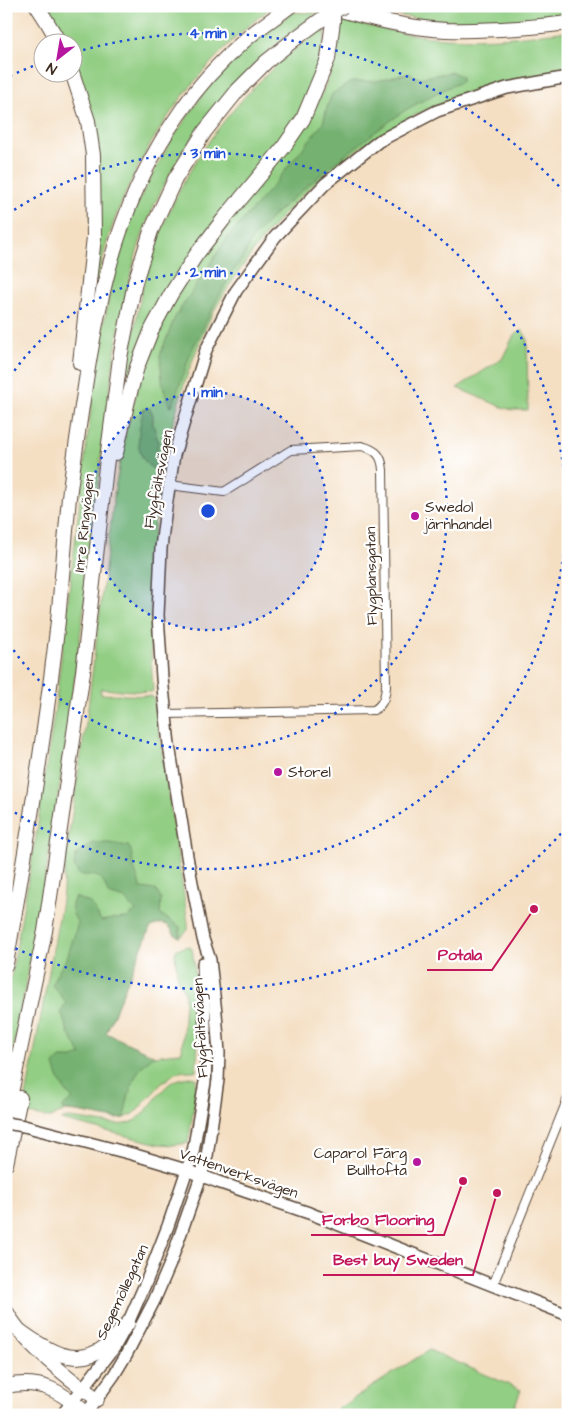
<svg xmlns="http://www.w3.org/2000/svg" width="574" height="1421" font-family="'Architects Daughter',sans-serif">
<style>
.green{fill:#92ce83;stroke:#667c50}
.forest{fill:#75b171;stroke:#586e48}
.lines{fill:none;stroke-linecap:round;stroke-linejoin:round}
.street-casing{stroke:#574537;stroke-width:10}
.secondary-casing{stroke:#574537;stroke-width:14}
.highway-casing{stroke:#574537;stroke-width:16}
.street{stroke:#fff;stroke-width:8}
.secondary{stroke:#fff;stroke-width:11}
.highway{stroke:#fff;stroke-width:14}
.secondary-bridge-casing{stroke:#574537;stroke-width:14;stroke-linecap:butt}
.highway-bridge-casing{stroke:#574537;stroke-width:16;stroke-linecap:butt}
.secondary-bridge{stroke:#fff;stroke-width:11}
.highway-bridge{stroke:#fff;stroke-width:14}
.ring{fill:none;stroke:#1d4ed8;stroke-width:2.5;stroke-dasharray:2.5 5}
.poi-dot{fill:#b5179e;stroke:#fff;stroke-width:2}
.labels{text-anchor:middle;stroke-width:4.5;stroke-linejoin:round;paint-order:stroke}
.street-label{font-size:15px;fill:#3b2a1e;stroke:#fff}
.poi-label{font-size:15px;fill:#3b2a1e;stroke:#fff;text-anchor:start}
.centre{fill:#1d4ed8;stroke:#fff;stroke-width:2.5}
.ring-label{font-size:15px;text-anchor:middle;font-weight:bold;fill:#1d4ed8;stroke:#fff;stroke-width:4.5;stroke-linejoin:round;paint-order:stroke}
.leader{fill:none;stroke:#c2185b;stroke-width:2}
.callout-dot{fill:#c2185b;stroke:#fff;stroke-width:2}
.callout-label{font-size:16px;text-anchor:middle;font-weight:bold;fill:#c2185b;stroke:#fff;stroke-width:4.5;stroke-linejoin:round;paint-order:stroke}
</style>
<rect width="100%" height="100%" fill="#fff"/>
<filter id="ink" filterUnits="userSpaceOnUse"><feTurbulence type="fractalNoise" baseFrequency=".02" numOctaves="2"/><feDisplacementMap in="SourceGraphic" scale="10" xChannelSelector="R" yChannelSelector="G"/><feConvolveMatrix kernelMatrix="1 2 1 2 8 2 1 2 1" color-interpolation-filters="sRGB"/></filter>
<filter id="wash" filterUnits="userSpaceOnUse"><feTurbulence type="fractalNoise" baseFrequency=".0096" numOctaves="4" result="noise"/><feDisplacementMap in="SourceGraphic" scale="20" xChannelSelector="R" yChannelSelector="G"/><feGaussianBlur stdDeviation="1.12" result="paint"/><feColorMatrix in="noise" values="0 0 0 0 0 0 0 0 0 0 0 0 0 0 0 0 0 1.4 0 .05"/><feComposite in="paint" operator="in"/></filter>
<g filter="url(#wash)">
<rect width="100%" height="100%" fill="#f4dfc3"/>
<!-- green -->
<g class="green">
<path d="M 43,6 L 273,6 C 205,58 152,127 120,206 C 108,234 101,264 94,293 L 85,92 L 73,60 L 72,42 L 64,42 Z"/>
<path d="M 362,6 L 568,6 L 568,15 C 542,18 516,22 490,22 C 446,22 402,18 360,8 Z"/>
<path d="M 293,12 L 317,13 C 232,73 164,157 135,258 C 118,318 111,379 103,440 C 95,511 88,581 78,652 C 60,797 36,941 6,1084 L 6,1005 L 36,836 L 56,701 L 96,366 L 112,281 L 123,242 L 134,212 L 145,188 L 172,139 L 204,93 L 223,72 L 263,34 Z"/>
<path d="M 339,19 L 340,19 C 375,28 410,36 446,38 C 487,41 527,36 568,31 L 568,66 C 564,67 559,67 556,69 C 551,72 554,72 549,73 C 541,76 532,75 524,77 C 495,83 467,93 440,104 C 358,139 295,191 244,264 C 231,283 217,303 207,325 C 176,394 158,472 152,548 C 149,596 150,643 153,691 L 151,692 L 100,689 L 101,694 L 150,696 L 154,698 L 188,923 L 188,930 L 180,937 L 174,934 C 169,922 161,921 150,928 L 106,1033 L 155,1056 L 182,1052 L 185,1000 L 184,990 L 178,982 L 175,953 L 177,949 L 188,946 L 192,949 L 193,955 C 198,994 200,1032 196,1071 L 185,1071 L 175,1073 L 161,1084 L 134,1114 L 124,1118 L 117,1119 L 77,1112 L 65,1111 L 50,1118 L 23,1113 L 62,901 L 66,853 L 86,723 L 115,489 L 125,435 L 148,351 L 188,274 L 296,138 L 313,112 L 330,75 L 339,31 Z"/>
<path d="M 326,27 L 321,60 L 317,75 L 292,126 L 244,188 L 130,372 L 127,371 C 133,336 139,301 148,267 C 152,252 158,238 164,224 C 191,159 228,109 280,62 C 294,49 310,38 326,27 Z"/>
<polygon points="522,330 527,338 528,410 512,410 502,407 457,388 502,359 514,335"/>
<path d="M 190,1077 L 196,1078 L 195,1101 L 188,1143 L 173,1145 L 159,1144 L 61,1120 L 68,1118 C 83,1119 113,1126 126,1124 C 143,1121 155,1096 168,1085 C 174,1080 182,1078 190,1077 Z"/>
<polygon points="429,1350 521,1390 511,1415 336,1415 339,1408"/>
</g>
<!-- forest -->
<g class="forest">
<polygon points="452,72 462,76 461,82 438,92 404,111 370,136 326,170 291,200 269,220 252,239 244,257 232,273 217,300 191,352 174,402 171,407 166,397 162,381 160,355 175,317 228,237 271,188 323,123 327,107 332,94 351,82 378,81 410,73 418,78"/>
<path d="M 147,408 L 151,410 L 153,415 L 153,425 L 158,440 L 156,468 L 153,469 C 132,453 139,433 143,410 Z"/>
<path d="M 93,843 L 109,843 L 128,846 L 131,850 L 134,868 L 141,888 L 156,890 L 161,899 L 160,914 L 180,927 L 180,937 L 174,934 C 169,922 161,921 150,928 L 106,1033 L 155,1056 C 133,1067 128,1096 124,1118 C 109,1120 94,1114 79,1112 C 73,1111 67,1112 62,1109 L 65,1105 L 73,1099 C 63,1090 57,1077 54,1064 L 60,1058 L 73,1058 L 81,1055 L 68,1032 L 61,1012 L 66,1002 L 52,985 L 56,975 L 67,958 L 78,923 C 72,914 69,908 75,897 L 92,904 L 101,921 L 113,919 L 127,918 L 136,911 L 125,899 L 108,894 C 102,874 98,875 79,875 L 74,866 L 76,855 Z"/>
</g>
</g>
<g filter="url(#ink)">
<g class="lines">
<defs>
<g id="street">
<path d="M 166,714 L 374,710 C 383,705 385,697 386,687 L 383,470 C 382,456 377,450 362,446 L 291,450 L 224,492 L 169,485"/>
<polyline points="493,1285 568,1098"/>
</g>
<g id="secondary">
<polyline points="24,1126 132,1154 186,1170 218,1182 309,1213 568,1315"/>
<polyline points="62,1415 101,1365 114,1348 128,1323 147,1280 168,1226 193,1152 205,1082 206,1060 203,963"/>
<polyline points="85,1415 114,1375 126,1355 154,1301 170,1264 201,1176 207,1156 218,1080 219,1053 216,1013 210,960 203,939 188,862 169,745 162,678 158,615 161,548 166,507 174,455 206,350 236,291 275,237 325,184 379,141 437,111 507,88 568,77"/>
</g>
<g id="highway">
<polyline points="37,6 46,20 59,42"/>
<path d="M 330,7 C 368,18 407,28 446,30 C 487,31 527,28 568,23"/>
<polyline points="72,72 88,121 93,155 94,237 80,363"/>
<polyline points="116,453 128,400 137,367 152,329 171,294 196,255 223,220 283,148 303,119 328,59"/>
<path d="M 6,964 C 26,850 45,736 58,621 C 62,580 65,538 69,497 C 74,458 80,419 86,380 C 101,284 122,195 179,114 C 197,87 220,62 244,41 C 258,28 275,18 290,6"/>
<polyline points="6,1117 45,931 83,672 106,467 120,358 135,282 151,231 175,179 205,131 238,90 266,62 296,38"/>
<polyline points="6,1164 20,1098"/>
<path d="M 6,1311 C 24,1344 67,1377 97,1399"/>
<path d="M 20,1331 C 46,1350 76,1370 106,1346 C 114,1339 121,1331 128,1323"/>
<path d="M 6,1386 C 42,1379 60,1391 86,1413"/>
</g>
</defs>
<!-- street casing -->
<use href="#street" class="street-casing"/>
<!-- secondary casing -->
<use href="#secondary" class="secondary-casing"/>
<!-- highway casing -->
<use href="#highway" class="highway-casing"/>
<!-- street -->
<use href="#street" class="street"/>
<!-- secondary -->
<use href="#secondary" class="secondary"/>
<!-- highway -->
<use href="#highway" class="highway"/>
<defs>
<polyline id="secondary-bridge" points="6,1123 24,1126"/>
<g id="highway-bridge">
<polyline points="296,38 322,19 343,6"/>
<polyline points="328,59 333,21 333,6"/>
</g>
</defs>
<!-- secondary-bridge casing -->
<use href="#secondary-bridge" class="secondary-bridge-casing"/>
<!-- highway-bridge casing -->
<use href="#highway-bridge" class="highway-bridge-casing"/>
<!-- secondary-bridge -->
<use href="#secondary-bridge" class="secondary-bridge"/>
<!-- highway-bridge -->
<use href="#highway-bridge" class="highway-bridge"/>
</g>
</g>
<!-- distance rings -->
<circle cx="208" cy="511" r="119" fill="#1d4ed8" fill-opacity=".12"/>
<g class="ring">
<circle cx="208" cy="511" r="119"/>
<path d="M6 383A239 239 0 1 1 6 639"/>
<path d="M8 214A358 358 0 1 1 8 808"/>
<path d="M566 828A478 478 0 0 1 10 946M10 76A478 478 0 0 1 41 63M76 52A478 478 0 0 1 566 194"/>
</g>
<!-- markers -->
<g class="poi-dot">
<circle cx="415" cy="516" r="5"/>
<circle cx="278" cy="772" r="5"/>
<circle cx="417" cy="1162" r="5"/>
</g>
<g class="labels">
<!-- street labels -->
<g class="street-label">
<text transform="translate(158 479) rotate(-79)" y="5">Flygfältsvägen</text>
<text transform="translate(84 523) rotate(-84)" y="5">Inre Ringvägen</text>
<text transform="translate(371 576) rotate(-91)" y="5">Flygplansgatan</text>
<text transform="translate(200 1028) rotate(-93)" y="5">Flygfältsvägen</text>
<text transform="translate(239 1173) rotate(19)" y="5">Vattenverksvägen</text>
<text transform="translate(122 1292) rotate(-65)" y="5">Segemöllegatan</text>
</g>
<!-- poi labels -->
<g class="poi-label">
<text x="425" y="512">Swedol<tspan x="425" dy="17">järnhandel</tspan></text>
<text x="288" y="777">Storel</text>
<text x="407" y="1158" text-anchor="end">Caparol Färg<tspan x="407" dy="17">Bulltofta</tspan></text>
</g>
</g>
<circle cx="208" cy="511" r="8" class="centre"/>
<g class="ring-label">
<text x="208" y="38">4 min</text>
<text x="208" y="158">3 min</text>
<text x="208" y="277">2 min</text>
<text x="208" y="397">1 min</text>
</g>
<!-- callouts -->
<path class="leader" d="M534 909L492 970H427M463 1181L444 1235H311M497 1193L473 1275H323"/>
<g class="callout-dot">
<circle cx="534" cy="909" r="5"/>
<circle cx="463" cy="1181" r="5"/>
<circle cx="497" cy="1193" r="5"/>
</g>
<g class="callout-label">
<text x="460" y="960">Potala</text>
<text x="378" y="1225">Forbo Flooring</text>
<text x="398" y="1265">Best buy Sweden</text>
</g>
<!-- margin -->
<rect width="574" height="1421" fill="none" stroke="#fff" stroke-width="25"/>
<!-- north arrow -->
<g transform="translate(58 58) rotate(211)"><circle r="24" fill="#ffffff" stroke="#b1aaa5"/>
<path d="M0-4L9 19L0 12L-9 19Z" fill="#b5179e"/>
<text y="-8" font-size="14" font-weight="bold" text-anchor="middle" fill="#3b2a1e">N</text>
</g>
</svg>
